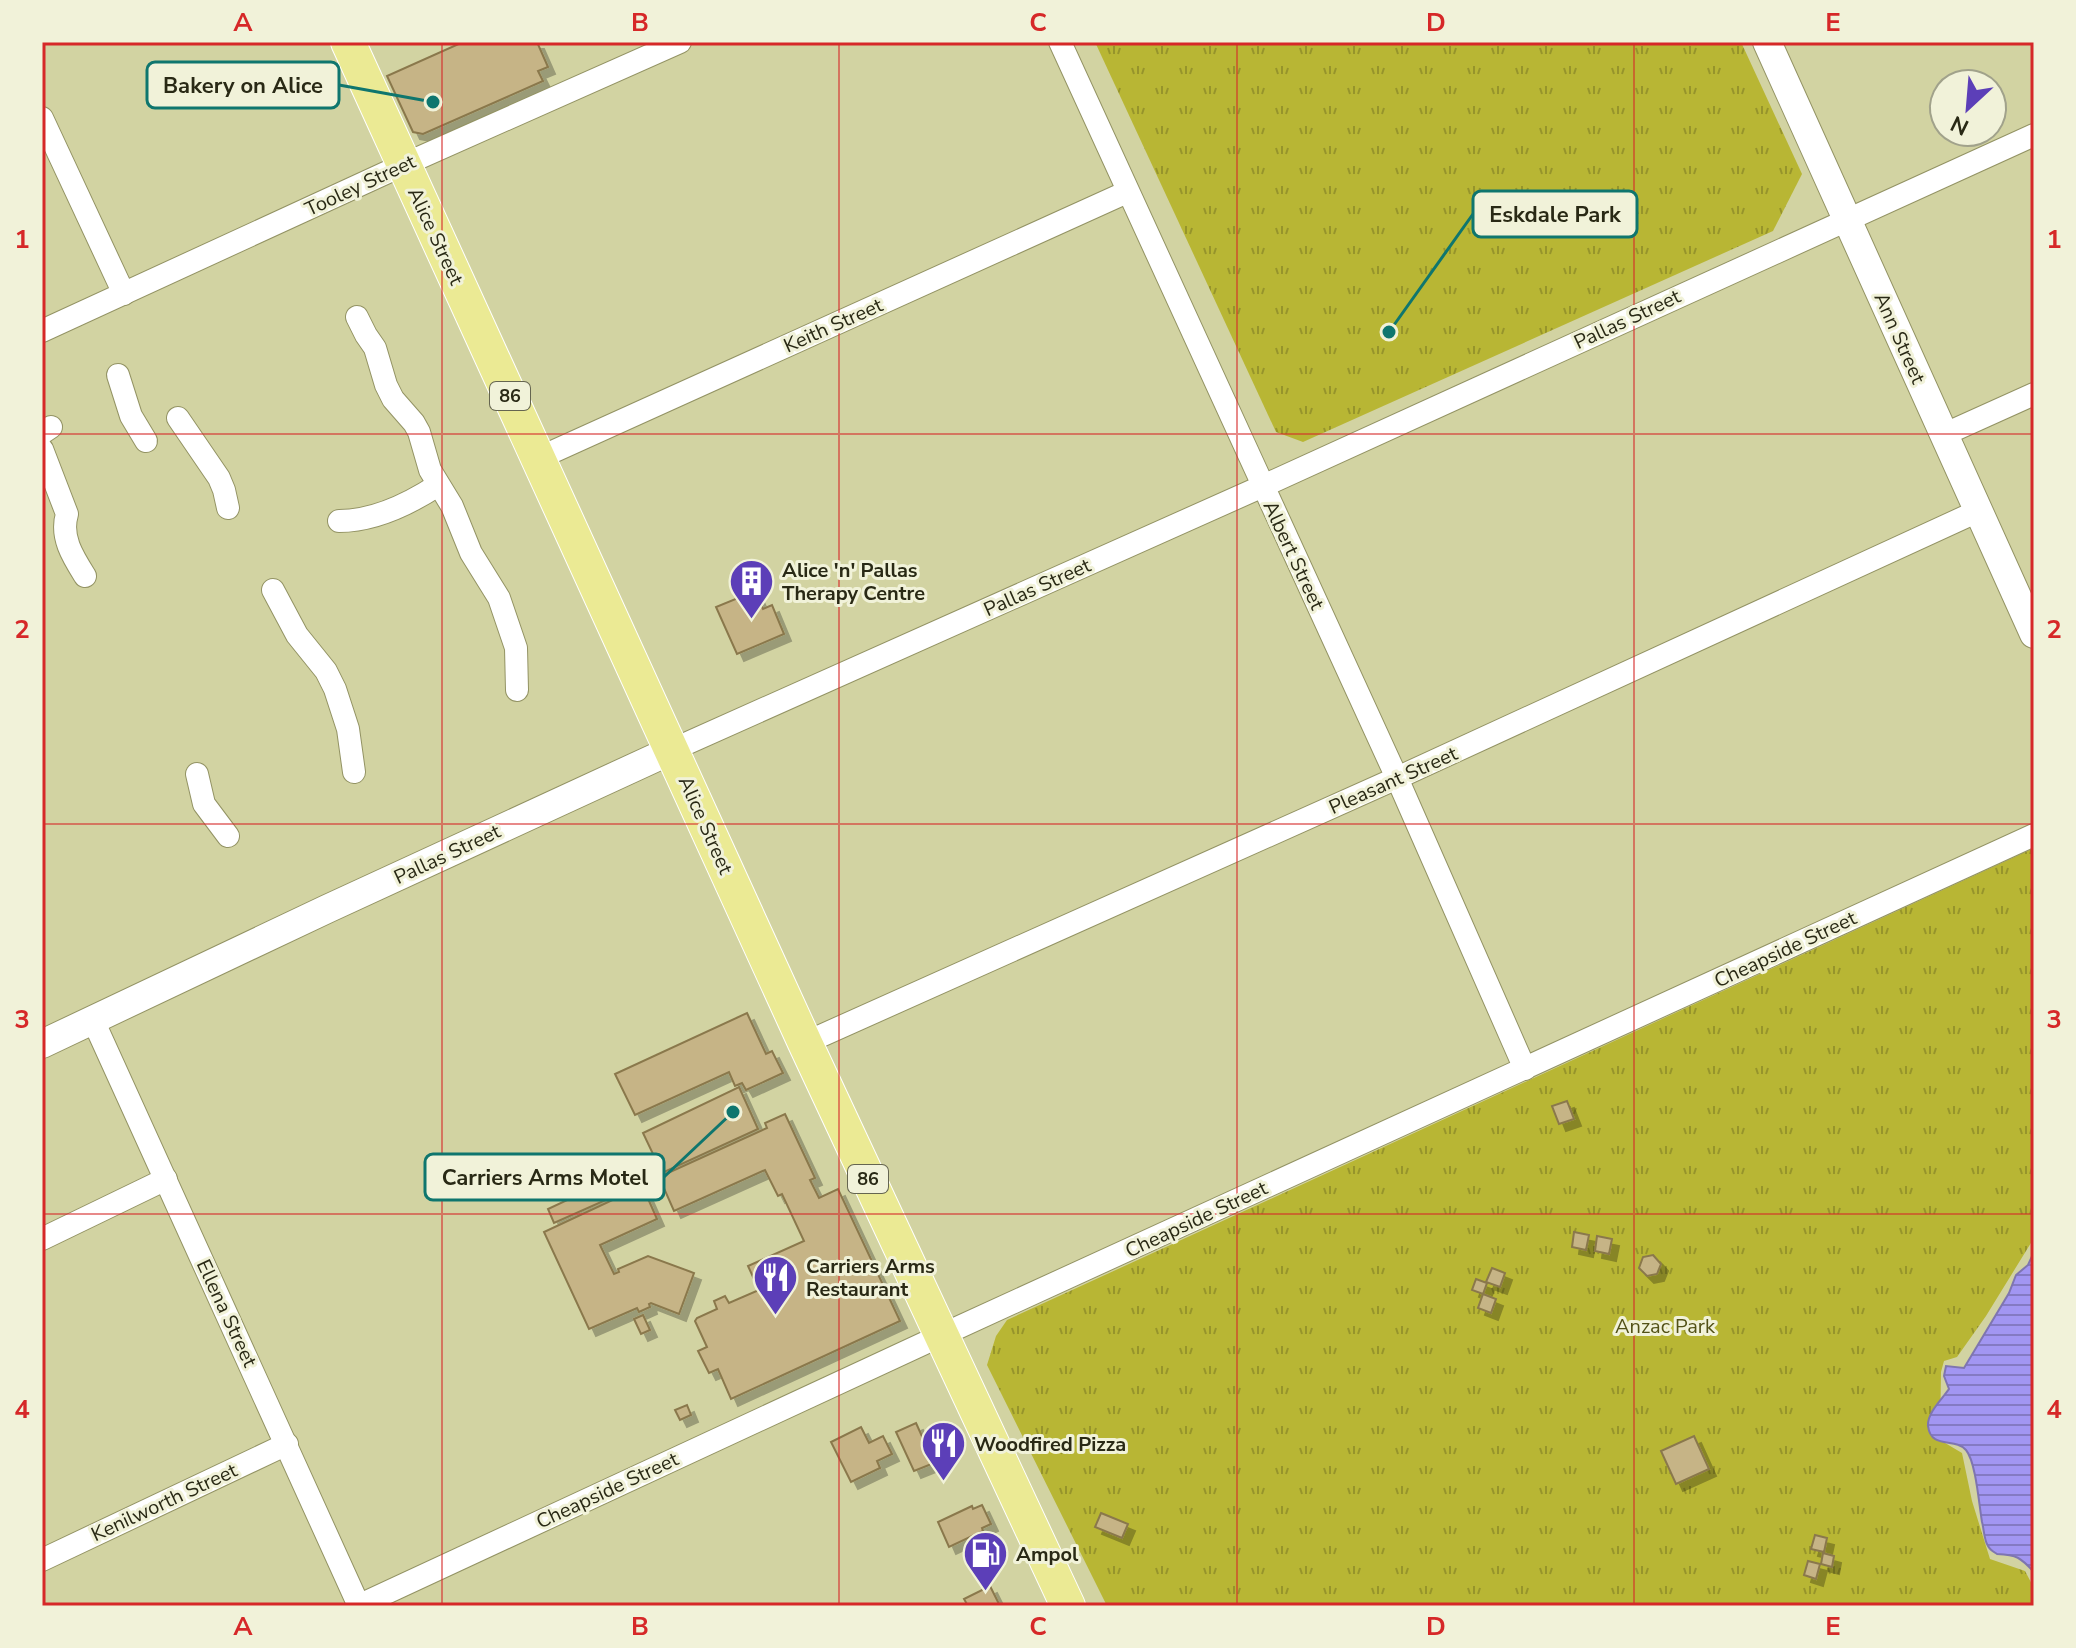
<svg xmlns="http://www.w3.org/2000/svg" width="2076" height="1648" font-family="'Nunito Sans',sans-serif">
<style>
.park{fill:url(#park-tufts)}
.water{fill:url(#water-rules);stroke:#7e75b0;stroke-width:2}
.building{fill:#c6b486;stroke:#8a784c;stroke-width:2;filter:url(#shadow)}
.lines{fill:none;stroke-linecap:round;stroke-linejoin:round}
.minor-casing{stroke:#939364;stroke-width:24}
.tertiary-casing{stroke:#939364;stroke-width:30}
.primary-casing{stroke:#fff;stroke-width:36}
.minor{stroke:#fff;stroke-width:22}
.tertiary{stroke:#fff;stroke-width:28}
.primary{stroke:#ebea94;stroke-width:34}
.grid{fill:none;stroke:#d62828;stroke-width:2;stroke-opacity:0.55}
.labels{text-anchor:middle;stroke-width:6;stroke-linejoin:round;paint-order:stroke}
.shield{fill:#f1f2d9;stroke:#656550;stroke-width:2}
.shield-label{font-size:18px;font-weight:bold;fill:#292915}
.street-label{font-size:20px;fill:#292915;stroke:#f1f2d9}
.poi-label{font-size:20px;font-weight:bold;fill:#292915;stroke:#f1f2d9;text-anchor:start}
.park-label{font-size:20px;fill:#525116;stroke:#f1f2d9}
.leader{fill:none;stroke:#0f766e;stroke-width:3}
.callout-dot{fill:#0f766e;stroke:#f1f2d9;stroke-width:3}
.callout{fill:#f1f2d9;stroke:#0f766e;stroke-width:3}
.callout-label{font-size:22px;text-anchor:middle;font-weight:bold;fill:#292915}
.neatline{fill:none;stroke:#d62828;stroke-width:3}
.grid-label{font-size:26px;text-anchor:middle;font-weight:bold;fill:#d62828}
</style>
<defs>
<pattern id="park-tufts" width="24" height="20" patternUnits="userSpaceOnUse" patternTransform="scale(2)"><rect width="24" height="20" fill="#b8b634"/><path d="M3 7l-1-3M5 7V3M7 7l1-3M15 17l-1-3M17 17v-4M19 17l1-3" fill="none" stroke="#96942b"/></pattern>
<pattern id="water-rules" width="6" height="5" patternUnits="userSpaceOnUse" patternTransform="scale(2)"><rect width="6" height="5" fill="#a296f2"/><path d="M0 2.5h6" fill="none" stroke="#847ac3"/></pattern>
<filter id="shadow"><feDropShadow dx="7" dy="7" stdDeviation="0" flood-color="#0004"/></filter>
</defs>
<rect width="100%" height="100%" fill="#d2d3a2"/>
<!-- park -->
<g class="park">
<polygon points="1095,42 1741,42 1802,174 1773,231 1303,442 1276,432"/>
<polygon points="2034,848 2034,1238 1986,1316 1957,1357 1944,1361 1941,1372 1940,1440 1962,1453 1972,1501 1990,1559 2025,1571 2034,1588 2034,1606 1107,1606 987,1365 996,1336 1007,1320"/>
</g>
<!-- water -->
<path class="water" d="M 2034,1252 L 2034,1572 C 2020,1557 2017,1555 1997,1554 C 1994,1552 1990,1550 1988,1546 C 1984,1540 1984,1529 1982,1522 C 1979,1505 1976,1462 1966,1450 C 1955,1437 1931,1450 1928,1426 C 1927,1413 1942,1399 1949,1389 L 1944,1376 L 1946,1366 L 1964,1368 L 2009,1293 L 2016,1275 L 2028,1265 Z"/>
<!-- building -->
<g class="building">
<polygon points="463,42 537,42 548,67 538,71 543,81 423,134 413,132 387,76"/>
<polygon points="755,591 763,609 772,605 784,634 737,654 716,607"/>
<polygon points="747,1013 766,1054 772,1051 783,1073 746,1090 742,1083 735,1086 729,1072 635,1115 615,1074"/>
<polygon points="739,1087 758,1129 662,1173 643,1133"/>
<polygon points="1567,1101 1574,1119 1559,1124 1552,1106"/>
<polygon points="785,1114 815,1178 810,1180 819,1198 838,1189 900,1321 731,1399 718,1369 709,1373 698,1351 707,1347 695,1321 697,1318 717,1309 714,1301 725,1296 729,1303 759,1290 748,1266 804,1241 782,1194 778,1196 765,1170 674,1211 659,1177 767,1128 765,1123"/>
<polygon points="627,1161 639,1187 642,1185 657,1219 600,1245 614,1274 619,1272 618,1269 648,1256 694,1273 679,1314 651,1303 649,1304 650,1307 639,1312 637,1308 589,1329 544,1232 619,1197 607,1170"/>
<polygon points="601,1184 608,1199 554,1223 548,1209"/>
<polygon points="1574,1232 1589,1235 1586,1250 1572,1247"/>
<polygon points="1597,1236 1612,1239 1609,1254 1595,1251"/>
<polygon points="1653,1255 1661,1264 1657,1274 1647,1276 1639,1268 1643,1257"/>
<polygon points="1492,1268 1505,1273 1500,1287 1486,1282"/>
<polygon points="1476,1279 1487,1283 1483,1294 1472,1290"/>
<polygon points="1483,1294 1496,1299 1491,1313 1478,1308"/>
<polygon points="643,1315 650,1330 641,1334 634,1319"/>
<polygon points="687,1405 691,1415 680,1420 675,1410"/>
<polygon points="916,1423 934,1463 914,1471 896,1432"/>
<polygon points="861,1427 869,1443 883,1436 892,1454 877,1461 880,1468 851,1482 831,1442"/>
<polygon points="1694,1436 1709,1469 1676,1484 1661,1451"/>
<polygon points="982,1505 991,1524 982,1528 983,1531 949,1547 938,1522 972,1506 973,1509"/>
<polygon points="1101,1513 1128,1524 1122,1538 1095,1527"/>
<polygon points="1815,1535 1827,1538 1824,1552 1811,1549"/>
<polygon points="1823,1553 1834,1556 1832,1567 1821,1564"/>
<polygon points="1808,1561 1820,1564 1816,1579 1804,1575"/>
<polygon points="990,1586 1000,1606 968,1606 964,1599"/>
</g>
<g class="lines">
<defs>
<g id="minor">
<polyline points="1060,42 1397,778 1525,1069"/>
<polyline points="42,118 124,294"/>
<polyline points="357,317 366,335 375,348 386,385 393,399 414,423 419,432 430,470 452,506 471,553 499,598 516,648 517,690"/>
<polyline points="42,331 403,165 680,42"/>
<polyline points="118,375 131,416 146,441"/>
<polyline points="178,418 219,478 224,490 228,508"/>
<polyline points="42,433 51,427"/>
<polyline points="1943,435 2034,394"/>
<path d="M 42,449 L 67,514 C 60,537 73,557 85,576"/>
<polyline points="539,458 1127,192"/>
<path d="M 339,521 C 375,521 409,504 438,485"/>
<polyline points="273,590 297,635 326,671 335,689 348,729 354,772"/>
<polyline points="672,750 1263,486 2034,135"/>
<polyline points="197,774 204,804 228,836"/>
<polyline points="93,1020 359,1606"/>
<polyline points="805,1043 1397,778 1978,511"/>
<polyline points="42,1239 166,1179"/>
<polyline points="42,1560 287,1444"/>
<polyline points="358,1606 955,1329 2034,835"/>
</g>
<g id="tertiary">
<polyline points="1767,42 2034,634"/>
<polyline points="42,1044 327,909 672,750"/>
</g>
<polyline id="primary" points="348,42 805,1043 1068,1606"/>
</defs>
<!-- minor casing -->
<use href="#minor" class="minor-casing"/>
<!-- tertiary casing -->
<use href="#tertiary" class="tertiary-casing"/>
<!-- primary casing -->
<use href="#primary" class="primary-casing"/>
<!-- minor -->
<use href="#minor" class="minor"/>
<!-- tertiary -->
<use href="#tertiary" class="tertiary"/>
<!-- primary -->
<use href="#primary" class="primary"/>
</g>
<!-- grid -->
<path class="grid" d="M 442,42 L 442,1606M 839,42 L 839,1606M 1237,42 L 1237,1606M 1634,42 L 1634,1606M 42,434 L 2034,434M 42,824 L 2034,824M 42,1214 L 2034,1214"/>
<!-- icons -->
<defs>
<symbol id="building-pin" viewBox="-11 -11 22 30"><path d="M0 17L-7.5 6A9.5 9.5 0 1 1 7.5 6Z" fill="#5c3fb8" stroke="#f1f2d9"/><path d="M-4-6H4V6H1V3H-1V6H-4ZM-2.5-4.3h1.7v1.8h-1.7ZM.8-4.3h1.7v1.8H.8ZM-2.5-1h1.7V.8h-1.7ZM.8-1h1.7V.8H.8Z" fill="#fff"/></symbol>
<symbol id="restaurant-pin" viewBox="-11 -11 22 30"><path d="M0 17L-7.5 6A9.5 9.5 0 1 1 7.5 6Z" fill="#5c3fb8" stroke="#f1f2d9"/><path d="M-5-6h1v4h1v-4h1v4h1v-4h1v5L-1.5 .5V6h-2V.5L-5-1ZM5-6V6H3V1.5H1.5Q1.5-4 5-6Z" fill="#fff"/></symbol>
<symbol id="fuel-pin" viewBox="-11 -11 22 30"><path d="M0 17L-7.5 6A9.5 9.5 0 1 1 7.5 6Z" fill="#5c3fb8" stroke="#f1f2d9"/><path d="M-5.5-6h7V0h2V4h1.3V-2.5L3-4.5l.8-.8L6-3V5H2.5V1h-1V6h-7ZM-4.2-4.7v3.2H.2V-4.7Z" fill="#fff"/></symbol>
</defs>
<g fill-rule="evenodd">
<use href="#building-pin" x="726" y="556" width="51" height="69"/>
<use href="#restaurant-pin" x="750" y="1252" width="51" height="69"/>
<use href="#restaurant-pin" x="918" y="1418" width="51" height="69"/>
<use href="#fuel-pin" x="960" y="1528" width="51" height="69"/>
</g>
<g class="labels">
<!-- shield labels -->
<g class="shield">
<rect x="490" y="382" width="40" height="28" rx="6"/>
<rect x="848" y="1165" width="40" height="28" rx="6"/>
</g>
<g class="shield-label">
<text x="510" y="402">86</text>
<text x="868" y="1185">86</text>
</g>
<!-- street labels -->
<g class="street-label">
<text transform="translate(360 185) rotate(-25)" y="7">Tooley Street</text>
<text transform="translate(436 236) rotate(65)" y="7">Alice Street</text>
<text transform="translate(1627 319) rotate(-25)" y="7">Pallas Street</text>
<text transform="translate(833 325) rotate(-24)" y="7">Keith Street</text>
<text transform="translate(1900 338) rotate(66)" y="7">Ann Street</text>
<text transform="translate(1294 555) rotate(65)" y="7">Albert Street</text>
<text transform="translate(1037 587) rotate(-24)" y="7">Pallas Street</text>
<text transform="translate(1393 780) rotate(-24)" y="7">Pleasant Street</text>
<text transform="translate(706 825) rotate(66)" y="7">Alice Street</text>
<text transform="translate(447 854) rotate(-25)" y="7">Pallas Street</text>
<text transform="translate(1785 949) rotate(-25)" y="7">Cheapside Street</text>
<text transform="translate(1196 1219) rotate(-25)" y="7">Cheapside Street</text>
<text transform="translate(227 1313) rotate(65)" y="7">Ellena Street</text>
<text transform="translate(607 1490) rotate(-25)" y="7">Cheapside Street</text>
<text transform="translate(164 1502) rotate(-25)" y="7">Kenilworth Street</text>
</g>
<!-- poi labels -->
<g class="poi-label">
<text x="782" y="577">Alice 'n' Pallas<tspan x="782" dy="23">Therapy Centre</tspan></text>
<text x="806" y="1273">Carriers Arms<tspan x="806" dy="23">Restaurant</tspan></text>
<text x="974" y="1451">Woodfired Pizza</text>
<text x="1016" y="1561">Ampol</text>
</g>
<!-- park labels -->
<g class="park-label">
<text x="1665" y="1333">Anzac Park</text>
</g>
</g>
<!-- callouts -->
<path class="leader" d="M433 102L339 85M1389 332L1473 214M733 1112L664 1177"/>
<g class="callout-dot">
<circle cx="433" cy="102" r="8"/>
<circle cx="1389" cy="332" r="8"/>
<circle cx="733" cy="1112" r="8"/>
</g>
<g class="callout">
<rect x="147" y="62" width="192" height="46" rx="8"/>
<rect x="1473" y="191" width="164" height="46" rx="8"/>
<rect x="425" y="1154" width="239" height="46" rx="8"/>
</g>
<g class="callout-label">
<text x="243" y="93">Bakery on Alice</text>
<text x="1555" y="222">Eskdale Park</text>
<text x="545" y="1185">Carriers Arms Motel</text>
</g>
<!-- border -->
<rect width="2076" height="1648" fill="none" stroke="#f1f2d9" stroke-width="88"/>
<!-- north arrow -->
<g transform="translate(1968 108) rotate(206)"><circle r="38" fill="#f1f2d9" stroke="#a1a28b" stroke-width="2"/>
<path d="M0-6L14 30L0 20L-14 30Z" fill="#5c3fb8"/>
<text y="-12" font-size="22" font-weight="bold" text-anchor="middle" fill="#292915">N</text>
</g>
<rect x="44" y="44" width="1988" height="1560" class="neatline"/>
<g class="grid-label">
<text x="243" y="31">A</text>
<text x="640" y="31">B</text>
<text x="1038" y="31">C</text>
<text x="1436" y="31">D</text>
<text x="1833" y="31">E</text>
<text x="22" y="248">1</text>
<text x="2054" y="248">1</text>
<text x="22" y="638">2</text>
<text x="2054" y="638">2</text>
<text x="22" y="1028">3</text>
<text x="2054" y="1028">3</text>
<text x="22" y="1418">4</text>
<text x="2054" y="1418">4</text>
<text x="243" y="1635">A</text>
<text x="640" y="1635">B</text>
<text x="1038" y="1635">C</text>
<text x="1436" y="1635">D</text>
<text x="1833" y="1635">E</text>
</g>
</svg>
